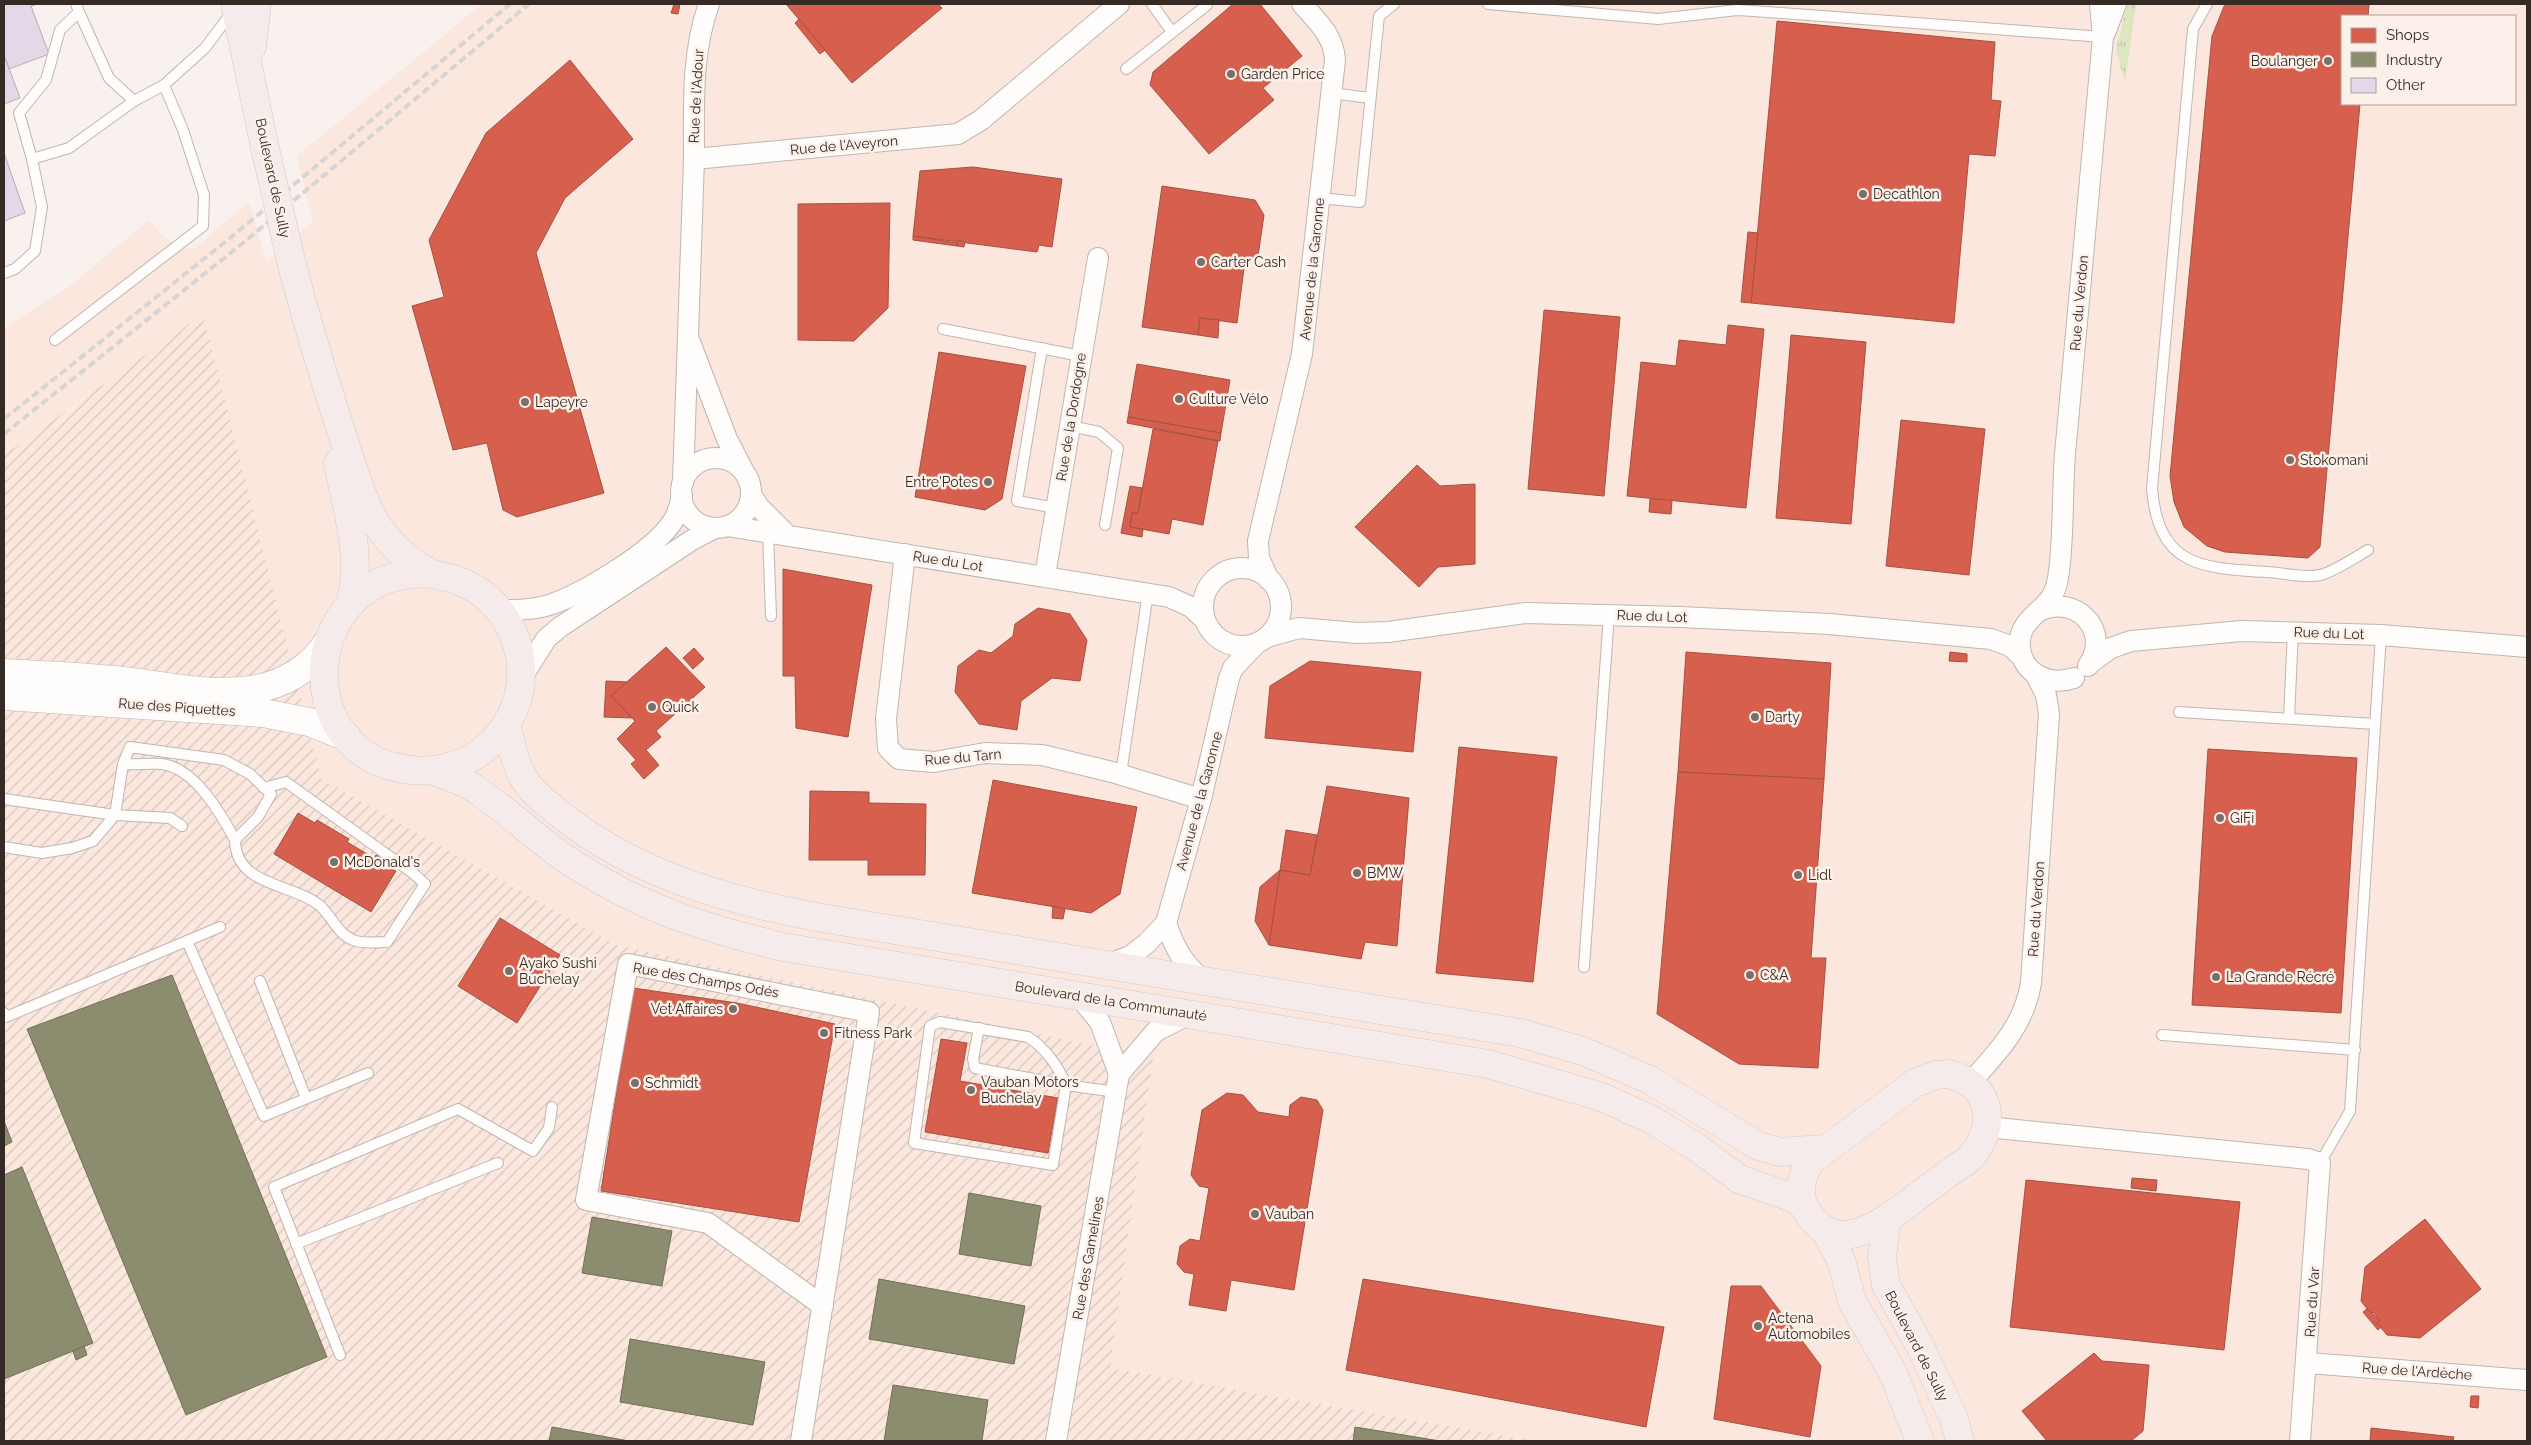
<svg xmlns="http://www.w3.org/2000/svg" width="2531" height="1445" font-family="Raleway,sans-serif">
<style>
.built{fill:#fbe7dd;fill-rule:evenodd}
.industrial{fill:url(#industrial-furrows)}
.grass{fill:url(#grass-tufts)}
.shops{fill:#d6604d;stroke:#a65041}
.industry{fill:#8c8c6e;stroke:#726f58}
.building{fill:#e2d8e7;stroke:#b4afb3}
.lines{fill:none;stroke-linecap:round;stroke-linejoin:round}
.lane-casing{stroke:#beb6b2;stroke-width:12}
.street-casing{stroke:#beb6b2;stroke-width:22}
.secondary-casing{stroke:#beb6b2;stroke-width:29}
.primary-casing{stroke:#d0cbc9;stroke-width:29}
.lane{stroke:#fefdfc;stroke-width:10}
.street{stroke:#fefdfc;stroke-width:20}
.secondary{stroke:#fefdfc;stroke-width:28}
.primary{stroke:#f5ebea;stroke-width:28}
.rail{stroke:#d7d4d3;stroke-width:4;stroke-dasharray:8 4;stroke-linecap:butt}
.primary-bridge-casing{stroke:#d0cbc9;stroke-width:29;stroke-linecap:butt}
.primary-bridge{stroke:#f5ebea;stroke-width:28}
.poi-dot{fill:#79706b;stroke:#fcf0ea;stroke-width:2}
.labels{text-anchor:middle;stroke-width:5;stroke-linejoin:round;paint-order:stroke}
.poi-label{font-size:14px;fill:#352a24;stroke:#fcf0ea;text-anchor:start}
.street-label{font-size:14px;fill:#352a24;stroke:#fcf0ea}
</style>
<defs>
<pattern id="industrial-furrows" width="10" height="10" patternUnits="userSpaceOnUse" patternTransform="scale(1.25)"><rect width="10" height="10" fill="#fbe7dd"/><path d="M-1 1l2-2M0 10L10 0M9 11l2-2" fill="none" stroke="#d8c6be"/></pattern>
<pattern id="grass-tufts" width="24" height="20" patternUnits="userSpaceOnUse" patternTransform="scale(1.25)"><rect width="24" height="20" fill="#dee6bf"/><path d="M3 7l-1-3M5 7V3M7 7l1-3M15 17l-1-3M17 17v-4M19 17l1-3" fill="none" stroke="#bfc5a4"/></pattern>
</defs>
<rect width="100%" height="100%" fill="#f8f1ee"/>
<!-- built -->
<path class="built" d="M 482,4 L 2527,4 L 2527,1441 L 1534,1441 L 1110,1368 L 1153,1058 L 616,945 L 321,779 L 203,315 L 4,455 L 4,328 L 67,288 L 149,220 L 166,239 L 192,250 L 249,202 L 266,261 L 313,222 L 297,156 ZM 2342,16 L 2515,16 L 2515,104 L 2342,104 Z"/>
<!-- industrial -->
<polygon class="industrial" points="203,314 321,779 616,945 1153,1058 1110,1368 1534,1441 4,1441 4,455"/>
<!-- grass -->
<polygon class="grass" points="2127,4 2136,4 2125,82 2116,50"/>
<!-- shops -->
<g class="shops">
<polygon points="674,4 680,4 678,14 671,13"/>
<polygon points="786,4 938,4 942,8 852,83"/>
<polygon points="1233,4 1260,4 1302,56 1263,88 1274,100 1209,154 1150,85 1153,72"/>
<polygon points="2225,4 2369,4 2368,16 2342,16 2342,104 2360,104 2320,547 2308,558 2225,552 2207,546 2184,527 2174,502 2170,476 2212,36"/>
<polygon points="799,19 825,50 820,54 795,23"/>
<polygon points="1777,21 1995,42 1991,100 2001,101 1995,156 1969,154 1954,323 1751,303"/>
<polygon points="570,60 633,139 565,198 536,253 604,493 517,517 503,510 487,443 453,450 412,306 444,297 429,240 486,133"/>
<polygon points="973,167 1062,179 1052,247 1039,245 1037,252 913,236 920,171"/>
<polygon points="1162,186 1255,200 1264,215 1258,256 1244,268 1237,323 1200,318 1198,335 1142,327"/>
<polygon points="890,203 888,308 854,341 798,340 798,204"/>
<polygon points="1748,232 1758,233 1751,303 1741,302"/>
<polygon points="913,236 957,243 957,246 913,240"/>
<polygon points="958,240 965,242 964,247 957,246"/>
<polygon points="1544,310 1620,317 1604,496 1528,489"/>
<polygon points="1200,318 1219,320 1218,338 1198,335"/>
<polygon points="1728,325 1764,329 1746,508 1627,496 1641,362 1676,366 1679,340 1726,345"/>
<polygon points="1791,335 1866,342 1851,524 1776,518"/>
<polygon points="939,352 1026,366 1002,499 985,510 915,497"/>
<polygon points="1137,364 1230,380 1221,433 1128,417"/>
<polygon points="1128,417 1221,433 1220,441 1127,423"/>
<polygon points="1901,420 1985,429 1969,575 1886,566"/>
<polygon points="1153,429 1218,441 1203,525 1172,519 1169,534 1130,527 1132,513 1138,513"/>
<polygon points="1417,465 1440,486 1475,484 1475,564 1438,567 1419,587 1355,527"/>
<polygon points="1130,486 1142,488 1138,513 1132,513 1130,527 1143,529 1142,537 1121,533"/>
<polygon points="1650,499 1672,500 1671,514 1649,512"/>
<polygon points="783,569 872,585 848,737 796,728 795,676 783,676"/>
<polygon points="1038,608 1070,614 1087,640 1080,681 1052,678 1021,701 1017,730 979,724 955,692 958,666 979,650 991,653 1013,636 1015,624"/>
<polygon points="666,647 705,687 656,731 661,737 646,750 659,765 644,779 631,764 636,760 617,739 635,721 611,696"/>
<polygon points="694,648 704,659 693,669 683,658"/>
<polygon points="1686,652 1831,663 1824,779 1678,772"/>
<polygon points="1950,652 1967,654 1967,662 1949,661"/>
<polygon points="1310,661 1421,672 1413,752 1265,738 1270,686"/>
<polygon points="606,681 627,682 611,696 632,718 604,717"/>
<polygon points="1459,747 1557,757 1533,982 1436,973"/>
<polygon points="2208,749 2357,758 2341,1013 2192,1005"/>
<polygon points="1678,772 1824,779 1811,958 1826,958 1818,1068 1739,1064 1657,1014"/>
<polygon points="993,780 1137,807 1120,894 1091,913 972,893"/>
<polygon points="1327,786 1409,798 1397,946 1365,942 1361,959 1269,945 1280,870 1310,875"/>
<polygon points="810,791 869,792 869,803 926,804 925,875 868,875 868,860 809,860"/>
<polygon points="298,813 315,823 317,820 349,839 347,842 374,858 376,855 382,858 380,862 396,871 371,912 274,854"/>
<polygon points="1286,830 1317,835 1310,875 1280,870"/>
<polygon points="1280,870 1269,945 1255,921 1260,887"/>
<polygon points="1053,906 1065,909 1063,919 1052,918"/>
<polygon points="500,918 560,955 517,1023 458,986"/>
<polygon points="633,988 737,1003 835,1024 799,1222 601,1191"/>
<polygon points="941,1039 967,1043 960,1081 1058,1098 1048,1153 925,1132"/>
<polygon points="1227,1093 1243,1095 1258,1112 1289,1117 1290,1105 1301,1097 1317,1100 1323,1110 1294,1290 1231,1280 1226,1311 1189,1305 1194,1274 1184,1272 1177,1264 1180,1246 1190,1239 1200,1241 1209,1188 1199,1186 1191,1175 1202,1110"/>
<polygon points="2132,1178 2157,1180 2156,1191 2131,1188"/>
<polygon points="2026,1180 2240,1202 2224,1350 2010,1327"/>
<polygon points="2425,1219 2481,1289 2420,1338 2387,1335 2377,1323 2380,1320 2373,1312 2371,1314 2361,1301 2365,1267"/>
<polygon points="1363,1279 1664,1327 1646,1427 1346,1370"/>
<polygon points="1731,1286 1761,1286 1821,1366 1810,1437 1714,1419"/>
<polygon points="2367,1309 2380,1320 2377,1323 2381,1327 2378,1330 2363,1312"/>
<polygon points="2094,1353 2102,1361 2149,1365 2143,1431 2131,1441 2047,1441 2022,1411"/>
<polygon points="2471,1396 2479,1396 2478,1408 2470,1407"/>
<polygon points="2371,1428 2454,1437 2453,1441 2370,1441"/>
</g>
<!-- industry -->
<g class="industry">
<polygon points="172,975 327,1357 186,1415 27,1029"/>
<polygon points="4,1121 12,1142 4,1146"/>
<polygon points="22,1167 93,1343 4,1379 4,1175"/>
<polygon points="969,1193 1041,1206 1031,1266 959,1254"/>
<polygon points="592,1217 672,1231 662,1286 582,1273"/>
<polygon points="879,1279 1025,1306 1014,1364 869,1339"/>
<polygon points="630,1339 765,1362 753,1425 620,1402"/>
<polygon points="84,1346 87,1355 76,1360 73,1351"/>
<polygon points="893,1385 988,1400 982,1441 884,1441"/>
<polygon points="552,1427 629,1441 549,1441"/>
<polygon points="1355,1427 1440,1441 1353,1441"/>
</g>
<!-- building -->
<g class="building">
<polygon points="4,4 38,4 31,6 49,54 9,69 4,55"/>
<polygon points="4,55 20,98 4,104"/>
<polygon points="4,153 25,213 4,221"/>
</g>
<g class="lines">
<defs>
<g id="lane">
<polyline points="1152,4 1172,32"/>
<polyline points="1488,4 1658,19 1737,10 1753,11 2103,37"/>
<path d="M 2207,4 L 2193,29 L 2152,489 C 2159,567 2201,568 2267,572 C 2284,573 2308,579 2324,574 C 2340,568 2354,558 2368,550"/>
<polyline points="79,12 109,78 134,101"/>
<polyline points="1126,69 1207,5"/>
<polyline points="1331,93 1370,98"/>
<polyline points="32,159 69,148 134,101 164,85 205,48 232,12"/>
<polyline points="1320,198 1360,202 1379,16 1394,4"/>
<polyline points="4,273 15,269 35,251 42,207 32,159 19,113 46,80 60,30 79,12 76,4"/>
<polyline points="943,329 1081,356"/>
<polyline points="55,340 203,226 204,195 183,130 164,85"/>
<polyline points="1042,348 1017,501 1056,508"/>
<polyline points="1070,426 1099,432 1118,448 1105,525"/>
<polyline points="768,533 771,616"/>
<polyline points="2179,712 2375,724"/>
<polyline points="2289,718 2293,631"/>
<polyline points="1121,774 1148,593"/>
<polyline points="4,799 115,815 170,818 182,826"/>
<path d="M 235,840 C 236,886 290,883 318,904 C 331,914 336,933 353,940 C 361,944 378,942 387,942 L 425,884 L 414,874 L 286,782 L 264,788"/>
<path d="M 4,847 L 42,853 L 72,848 L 93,841 L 115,815 L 123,764 L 130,747 L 224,760 L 250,774 L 271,794 L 258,817 L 235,840 C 221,814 195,768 162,764 C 149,763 136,765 123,764"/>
<polyline points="187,941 264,1116 368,1073"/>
<polyline points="1584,967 1609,614"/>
<polyline points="260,981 306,1098"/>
<polyline points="4,1013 6,1017 220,927"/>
<polyline points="979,1028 973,1059 975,1068 1066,1085"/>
<polyline points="2162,1035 2355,1050"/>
<path d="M 1066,1085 C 1059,1067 1044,1047 1028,1037 L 940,1022 L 930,1026 L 914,1143 L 1053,1165 L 1066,1085 L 1116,1092"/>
<polyline points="2320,1163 2350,1111 2381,635"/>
<polyline points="296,1244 498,1163"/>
<polyline points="340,1355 274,1187 458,1109 533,1151 549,1128 552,1107"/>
</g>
<g id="street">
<polyline points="2105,33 2116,4"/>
<path d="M 694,159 C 694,107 691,54 709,4"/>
<polyline points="690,342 727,439 743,470"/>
<circle cx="716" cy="493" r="35"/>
<polyline points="683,482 694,159 958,134 981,120 1119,4"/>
<polyline points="751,494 759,507 787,535"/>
<polyline points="727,526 1169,597 1191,607 1205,620"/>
<polyline points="905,554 886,719 888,748 899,759 934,762 985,753 1042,755 1112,772 1201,799"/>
<circle cx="1242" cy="607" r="39"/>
<polyline points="1045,576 1098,258"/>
<path d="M 1269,580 L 1259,558 L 1258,541 L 1302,354 L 1335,60 C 1334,36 1317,21 1302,4"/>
<path d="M 499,610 C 516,610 533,610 549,605 C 583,594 650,553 671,524 C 677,516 680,506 682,496"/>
<path d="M 2037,612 C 2074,592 2113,630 2088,666"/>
<polyline points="1267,637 1299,628 1357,633 1388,632 1526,613 1680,617 1829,624 1991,639 2010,646 2022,657"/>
<polyline points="2090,663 2111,648 2131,641 2242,631 2381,635 2527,647"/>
<path d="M 2074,678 C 2051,686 2023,675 2020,648 C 2017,623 2037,616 2050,599 C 2056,591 2058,581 2059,571 C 2064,532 2062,493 2065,454 C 2078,315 2091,176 2103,37 L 2100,4"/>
<polyline points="521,679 546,639 560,627 692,540 715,528"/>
<path d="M 1166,923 C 1174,947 1184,966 1205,981"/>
<polyline points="1107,965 1130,956 1146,944 1166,923 1201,799 1229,678 1233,668 1257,643"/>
<polyline points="1077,994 1100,1022 1119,1074 1156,1031 1190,1014"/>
<path d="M 1969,1084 C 1997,1053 2024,1026 2031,983 L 2049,714 L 2046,695 L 2036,675"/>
<polyline points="1987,1127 2308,1159 2320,1163 2300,1441"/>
<polyline points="2308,1363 2527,1380"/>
<polyline points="801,1441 869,1012 628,964 586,1200 708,1223 823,1306"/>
<polyline points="1056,1441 1119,1074"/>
</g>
<g id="secondary">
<path d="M 4,673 C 40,675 77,676 114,680 C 188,687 277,717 328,642"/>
<polyline points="4,696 263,713 309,722 347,737"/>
</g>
<g id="primary">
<polyline points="235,4 265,148"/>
<polyline points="252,47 257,4"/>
<path d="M 292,265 C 307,322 324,378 342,434 C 351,461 359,491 372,516 C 384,539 408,563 431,573 C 440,577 450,577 459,581 C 498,596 523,635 521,677 C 520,703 508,728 488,746 C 468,764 440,773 412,770 C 283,758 301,563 433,574"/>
<path d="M 338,463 C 347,510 363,557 350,604"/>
<path d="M 506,724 C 511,743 515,765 526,782 C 535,796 552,807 565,818 C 640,876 730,901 822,918 L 1520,1033 L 1583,1051 L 1650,1080 L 1758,1146 L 1780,1152 L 1823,1149"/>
<path d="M 433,771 C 448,776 465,781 478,791 C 511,813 539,842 572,863 C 641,908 704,928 783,947 L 1488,1064 L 1602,1097 L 1652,1120 L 1696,1147 L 1739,1179 L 1790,1197 L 1803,1204"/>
<path d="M 1948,1074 C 1993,1084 1998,1128 1969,1159 C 1950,1172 1931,1186 1913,1200 C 1880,1224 1837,1259 1806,1210 C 1796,1195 1802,1173 1812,1160 L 1915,1083 L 1936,1075 Z"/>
<polyline points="1887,1218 1882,1257 1886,1285 1920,1346 1954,1419 1960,1441"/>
<polyline points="1825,1230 1841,1260 1852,1301 1893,1373 1920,1441"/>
</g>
</defs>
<!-- lane casing -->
<use href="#lane" class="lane-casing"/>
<!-- street casing -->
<use href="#street" class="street-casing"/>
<!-- secondary casing -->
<use href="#secondary" class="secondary-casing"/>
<!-- primary casing -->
<use href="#primary" class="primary-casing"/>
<!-- lane -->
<use href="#lane" class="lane"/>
<!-- street -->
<use href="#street" class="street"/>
<!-- secondary -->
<use href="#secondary" class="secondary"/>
<!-- primary -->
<use href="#primary" class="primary"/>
<!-- rail -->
<g class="rail">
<polyline points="4,419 235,234 510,4"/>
<polyline points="4,434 243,243 529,4"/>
</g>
<defs>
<polyline id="primary-bridge" points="265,148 292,265"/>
</defs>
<!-- primary-bridge casing -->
<use href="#primary-bridge" class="primary-bridge-casing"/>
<!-- primary-bridge -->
<use href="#primary-bridge" class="primary-bridge"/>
</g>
<!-- markers -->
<g class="poi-dot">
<circle cx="2328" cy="61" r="5"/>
<circle cx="1231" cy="74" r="5"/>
<circle cx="1863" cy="194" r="5"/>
<circle cx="1201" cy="262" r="5"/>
<circle cx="1179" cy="399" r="5"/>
<circle cx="525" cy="402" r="5"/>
<circle cx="2290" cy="460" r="5"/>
<circle cx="988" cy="482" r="5"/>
<circle cx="652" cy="707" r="5"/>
<circle cx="1755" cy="717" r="5"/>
<circle cx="2220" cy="818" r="5"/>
<circle cx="334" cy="862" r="5"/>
<circle cx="1357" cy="873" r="5"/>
<circle cx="1798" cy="875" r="5"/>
<circle cx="509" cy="971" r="5"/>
<circle cx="1750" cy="975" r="5"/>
<circle cx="2216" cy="977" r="5"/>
<circle cx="733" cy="1009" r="5"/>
<circle cx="824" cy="1033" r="5"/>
<circle cx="635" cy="1083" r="5"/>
<circle cx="971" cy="1090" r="5"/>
<circle cx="1255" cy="1214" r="5"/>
<circle cx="1758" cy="1326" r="5"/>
</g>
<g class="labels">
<!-- poi labels -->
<g class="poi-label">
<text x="2318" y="66" text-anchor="end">Boulanger</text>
<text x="1241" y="79">Garden Price</text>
<text x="1873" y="199">Decathlon</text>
<text x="1211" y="267">Carter Cash</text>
<text x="1189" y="404">Culture Vélo</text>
<text x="535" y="407">Lapeyre</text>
<text x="2300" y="465">Stokomani</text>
<text x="978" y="487" text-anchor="end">Entre'Potes</text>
<text x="662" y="712">Quick</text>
<text x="1765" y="722">Darty</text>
<text x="2230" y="823">GiFi</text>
<text x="344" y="867">McDonald's</text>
<text x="1367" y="878">BMW</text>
<text x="1808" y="880">Lidl</text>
<text x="519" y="968">Ayako Sushi<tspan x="519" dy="16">Buchelay</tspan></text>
<text x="1760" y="980">C&amp;A</text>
<text x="2226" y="982">La Grande Récré</text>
<text x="723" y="1014" text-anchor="end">Vet Affaires</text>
<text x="834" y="1038">Fitness Park</text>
<text x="981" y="1087">Vauban Motors<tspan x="981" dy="16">Buchelay</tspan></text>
<text x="645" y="1088">Schmidt</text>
<text x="1265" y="1219">Vauban</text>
<text x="1768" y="1323">Actena<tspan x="1768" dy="16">Automobiles</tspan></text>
</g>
<!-- street labels -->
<g class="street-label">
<text transform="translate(696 96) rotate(-87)" y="5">Rue de l'Adour</text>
<text transform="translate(844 145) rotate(-5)" y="5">Rue de l'Aveyron</text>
<text transform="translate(273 178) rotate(78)" y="5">Boulevard de Sully</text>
<text transform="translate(1312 269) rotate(-84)" y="5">Avenue de la Garonne</text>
<text transform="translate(2079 303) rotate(-85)" y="5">Rue du Verdon</text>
<text transform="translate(1071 417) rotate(-81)" y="5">Rue de la Dordogne</text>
<text transform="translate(948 561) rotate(9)" y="5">Rue du Lot</text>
<text transform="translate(1652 616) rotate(2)" y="5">Rue du Lot</text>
<text transform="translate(2329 633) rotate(2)" y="5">Rue du Lot</text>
<text transform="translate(177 707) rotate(4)" y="5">Rue des Piquettes</text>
<text transform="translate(963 757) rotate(-5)" y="5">Rue du Tarn</text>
<text transform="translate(1199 801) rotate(-75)" y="5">Avenue de la Garonne</text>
<text transform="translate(2036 909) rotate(-86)" y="5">Rue du Verdon</text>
<text transform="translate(706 980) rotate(10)" y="5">Rue des Champs Odés</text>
<text transform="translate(1111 1001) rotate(9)" y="5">Boulevard de la Communauté</text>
<text transform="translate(1088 1258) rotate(-80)" y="5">Rue des Gamelines</text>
<text transform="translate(2312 1302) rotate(-86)" y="5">Rue du Var</text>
<text transform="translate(1917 1346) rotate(63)" y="5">Boulevard de Sully</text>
<text transform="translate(2417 1371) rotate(4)" y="5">Rue de l'Ardèche</text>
</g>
</g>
<!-- border -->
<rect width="2531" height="1445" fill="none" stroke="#352a24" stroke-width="10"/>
<!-- legend -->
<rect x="2341" y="15" width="175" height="90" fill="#fcf0ea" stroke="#aca19b"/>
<rect x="2351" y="28" width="25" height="15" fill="#d6604d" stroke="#aca19b"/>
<text x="2386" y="40" font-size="15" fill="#352a24">Shops</text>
<rect x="2351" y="52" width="25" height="15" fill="#8c8c6e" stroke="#aca19b"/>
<text x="2386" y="65" font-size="15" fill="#352a24">Industry</text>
<rect x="2351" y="78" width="25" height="15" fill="#e2d8e7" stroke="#aca19b"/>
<text x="2386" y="90" font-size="15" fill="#352a24">Other</text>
</svg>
